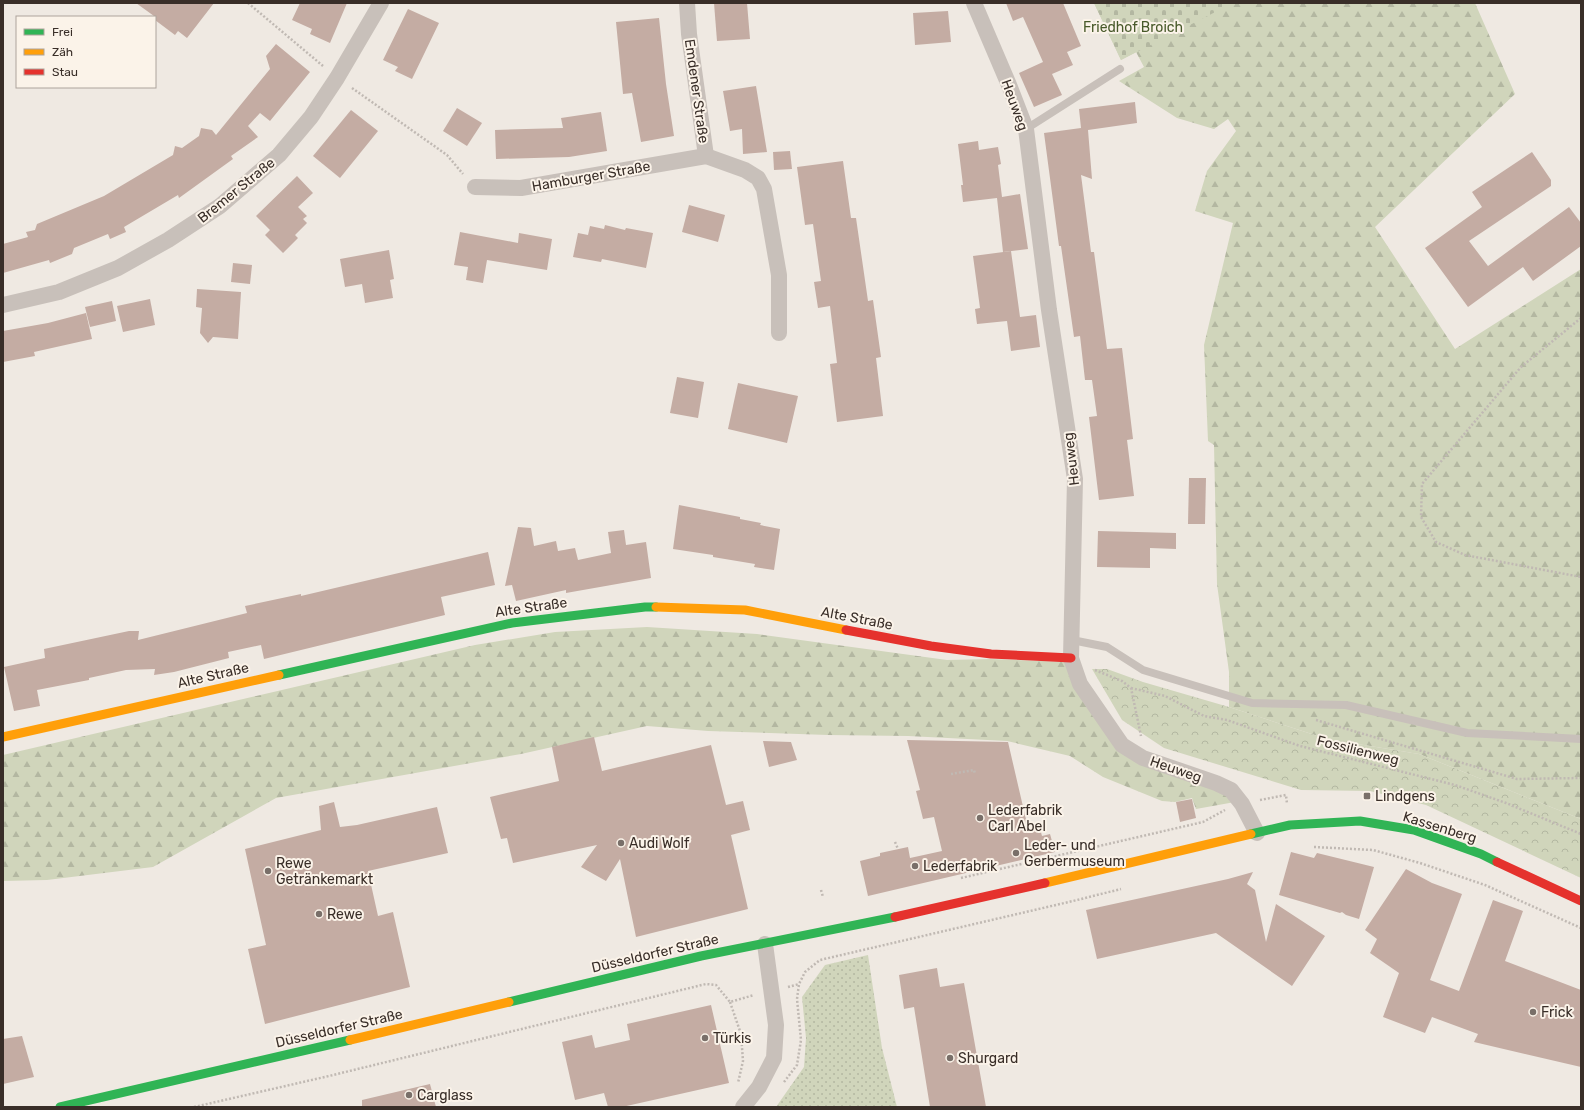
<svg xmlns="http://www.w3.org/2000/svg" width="1584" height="1110" font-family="Rubik,sans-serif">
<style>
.grass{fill:url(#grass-dots)}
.forest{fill:url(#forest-firs)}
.cemetery{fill:url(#cemetery-stones)}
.park{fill:url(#park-crowns)}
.building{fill:#c4aca3}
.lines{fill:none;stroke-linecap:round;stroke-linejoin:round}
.path{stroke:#c0b9b3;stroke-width:2.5;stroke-dasharray:2 2;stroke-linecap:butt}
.lane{stroke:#c8c0ba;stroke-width:8}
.street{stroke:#c8c0ba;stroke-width:16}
.fast{stroke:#30b455;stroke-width:9}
.slow{stroke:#ff9f0a;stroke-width:9}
.jam{stroke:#e5322d;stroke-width:9}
.poi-dot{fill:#796f69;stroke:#fbf3e9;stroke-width:1.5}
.labels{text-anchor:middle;stroke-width:4;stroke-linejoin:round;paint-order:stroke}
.park-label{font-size:14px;fill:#48592a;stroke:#fbf3e9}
.street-label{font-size:14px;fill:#392e28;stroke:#fbf3e9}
.poi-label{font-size:14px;fill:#392e28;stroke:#fbf3e9;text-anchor:start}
</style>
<defs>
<pattern id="grass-dots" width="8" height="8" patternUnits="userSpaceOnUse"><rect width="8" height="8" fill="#d0d5bb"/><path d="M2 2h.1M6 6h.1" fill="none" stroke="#b3b7a1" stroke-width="1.8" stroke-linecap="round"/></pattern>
<pattern id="forest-firs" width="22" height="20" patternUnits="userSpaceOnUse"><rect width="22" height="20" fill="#d0d5bb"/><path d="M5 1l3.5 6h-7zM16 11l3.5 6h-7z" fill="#b3b7a1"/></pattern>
<pattern id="cemetery-stones" width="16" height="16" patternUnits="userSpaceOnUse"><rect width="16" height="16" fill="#d0d5bb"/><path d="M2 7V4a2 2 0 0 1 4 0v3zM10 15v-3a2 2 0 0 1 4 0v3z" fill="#b3b7a1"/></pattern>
<pattern id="park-crowns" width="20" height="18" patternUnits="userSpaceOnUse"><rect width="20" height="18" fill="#d0d5bb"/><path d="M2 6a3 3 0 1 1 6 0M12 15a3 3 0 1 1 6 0" fill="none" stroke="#b3b7a1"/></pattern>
</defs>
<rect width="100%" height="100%" fill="#efe9e2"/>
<!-- grass -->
<polygon class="grass" points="868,955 882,1048 897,1107 776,1107 804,1067 806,1038 802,997 825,965"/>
<!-- forest -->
<g class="forest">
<polygon points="1094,3 1475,3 1515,94 1375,227 1455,349 1581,269 1581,819 1419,754 1327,739 1229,707 1229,672 1217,584 1214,445 1208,441 1204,345 1233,223 1195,211 1207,171 1236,131 1228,119 1214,129 1177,118 1119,81 1144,67 1136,52 1121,60"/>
<polygon points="647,627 757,634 947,660 991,659 1066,662 1119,749 1213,785 1235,802 1196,809 1192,798 1175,802 1162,801 1103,777 1070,756 1007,741 908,736 828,735 708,731 647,726 521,754 276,798 153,867 47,880 3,881 3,755 475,645 555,632"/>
</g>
<!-- cemetery -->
<polygon class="cemetery" points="1094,3 1233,3 1121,60"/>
<!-- park -->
<polygon class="park" points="1092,669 1107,669 1143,682 1229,707 1327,739 1419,754 1581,819 1581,878 1426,805 1370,791 1301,790 1164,748 1122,720"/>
<!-- building -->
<g class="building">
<polygon points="136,3 214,3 187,38 178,31 175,35 155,20 154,16"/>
<polygon points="300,3 347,3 330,43 310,34 312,29 292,20"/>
<polygon points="714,3 747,3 750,39 717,41"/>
<polygon points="1006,3 1063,3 1081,46 1067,52 1073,65 1052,74 1062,95 1034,107 1019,73 1043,62 1023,17 1013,21"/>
<polygon points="408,9 439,23 412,79 395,71 398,67 383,60"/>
<polygon points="948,11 951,42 915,45 913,13"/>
<polygon points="659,18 666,84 674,136 641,142 632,93 623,94 616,22"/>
<polygon points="276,44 310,72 270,121 260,113 248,126 258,137 231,156 233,159 179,198 178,195 124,227 126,232 110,239 108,234 74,248 72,254 50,263 49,260 3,273 3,244 28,237 26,232 35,230 37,224 104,196 173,155 175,146 182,148 199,136 201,128 212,130 216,135 270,69 266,56"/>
<polygon points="756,86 767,152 743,154 742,129 730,131 723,91"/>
<polygon points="1135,102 1137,123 1088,130 1092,179 1081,175 1091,252 1094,252 1107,349 1122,348 1133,439 1127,440 1134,496 1099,500 1089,417 1097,416 1092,380 1085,380 1080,336 1074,337 1061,246 1059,246 1044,133 1081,128 1079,109"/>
<polygon points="457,108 482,123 467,146 443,131"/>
<polygon points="351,110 378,131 340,178 313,156"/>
<polygon points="601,112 607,151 569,157 496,159 495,130 563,128 561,118"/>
<polygon points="978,141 979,150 998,147 1001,164 998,165 1002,197 1020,194 1028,249 1003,252 997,198 963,202 961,185 963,185 958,144"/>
<polygon points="790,151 792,169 774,170 773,152"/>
<polygon points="1532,152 1551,180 1551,186 1469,241 1488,266 1569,207 1581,223 1581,246 1533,281 1523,267 1468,307 1425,248 1482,207 1472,192"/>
<polygon points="843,161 851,218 856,218 868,301 873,300 881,357 876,358 883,416 837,422 830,364 837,363 830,306 818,308 814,282 821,281 813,224 805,225 797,167"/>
<polygon points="297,176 313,193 298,207 307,216 303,219 307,223 295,235 298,238 283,253 265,235 270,230 256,216"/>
<polygon points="689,205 725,215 718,242 682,232"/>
<polygon points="605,225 625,230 626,228 653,233 646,268 602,259 601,262 573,257 578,233 588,235 590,226 604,229"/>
<polygon points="460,232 518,243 519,233 552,239 547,270 487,260 483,283 466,280 468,267 454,265"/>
<polygon points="389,250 394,279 390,280 393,298 365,303 362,284 345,287 340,259"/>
<polygon points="1011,251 1020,317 1036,315 1040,347 1011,351 1007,321 977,324 975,309 980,308 973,256"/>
<polygon points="233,263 252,265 250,284 231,282"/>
<polygon points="197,289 241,292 238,339 213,337 208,343 200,333 202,308 196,307"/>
<polygon points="150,299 155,325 123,332 117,306"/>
<polygon points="112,301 116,321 90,327 85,307"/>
<polygon points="86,313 92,339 34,352 35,356 3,362 3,331 48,323"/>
<polygon points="677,377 704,382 698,418 670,413"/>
<polygon points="738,383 798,396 787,443 728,429"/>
<polygon points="1189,478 1206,478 1205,524 1188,524"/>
<polygon points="679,505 740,517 740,519 761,523 760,525 780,529 774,570 754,567 755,564 713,557 713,555 673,549"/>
<polygon points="518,527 531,528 534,546 556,541 558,551 575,548 578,560 611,553 608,532 624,530 626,545 646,542 651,578 566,593 566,590 516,601 512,585 505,586"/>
<polygon points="1098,531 1176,533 1176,549 1150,548 1150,568 1097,567"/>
<polygon points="488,552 495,585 441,597 445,615 264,659 261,645 228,652 229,658 174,672 154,675 155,669 126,670 89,678 89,680 37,690 40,706 14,711 4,667 45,658 44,649 129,631 139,631 138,640 247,613 245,606 301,594 301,596"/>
<polygon points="594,737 602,771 711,745 726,805 743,801 750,830 731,835 748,909 636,937 620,859 606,881 581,867 597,845 513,863 507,838 501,839 490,797 559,781 552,747"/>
<polygon points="907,740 1008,742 1028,828 1039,825 1042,836 1050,834 1055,852 868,896 860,861 880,856 880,853 908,847 910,858 942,851 934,817 923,819 916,791 920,790"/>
<polygon points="763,741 791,742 797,760 769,767"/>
<polygon points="1192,799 1196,818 1180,822 1176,802"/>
<polygon points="334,802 340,827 357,825 437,807 448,853 368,871 378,916 393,912 410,987 265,1024 248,949 266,945 245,849 321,830 319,806"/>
<polygon points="1291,852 1314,858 1317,853 1374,867 1359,919 1346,915 1342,912 1340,913 1279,895"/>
<polygon points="1406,869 1432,883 1462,894 1430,980 1459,991 1493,900 1523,911 1505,961 1581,990 1581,1067 1474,1042 1478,1034 1432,1017 1425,1033 1383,1017 1399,973 1370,953 1377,939 1365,930"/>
<polygon points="1253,872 1247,884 1255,890 1266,942 1276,904 1325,936 1292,986 1216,933 1097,959 1086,910 1228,879"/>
<polygon points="937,968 940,987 964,983 986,1107 930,1107 914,1007 904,1009 899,975"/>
<polygon points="711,1005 729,1083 622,1107 608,1107 604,1093 575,1100 562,1042 592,1035 595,1048 630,1040 627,1024"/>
<polygon points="22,1036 34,1077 3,1084 3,1039"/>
<polygon points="430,1084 436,1107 362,1107 362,1100"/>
</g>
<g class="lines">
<!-- path -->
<g class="path">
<polyline points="248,3 323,66"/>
<polyline points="352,88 447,155 463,174"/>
<polyline points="1581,318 1521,367 1422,484 1421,517 1436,542 1465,555 1581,577"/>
<polyline points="1095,670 1122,681 1131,688 1141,736"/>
<polyline points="1131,688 1165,696 1204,716 1227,720 1300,746 1455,785 1506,803 1581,834"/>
<polyline points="1316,720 1517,779 1581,778"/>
<polyline points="951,774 974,770 975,774"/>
<polyline points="1260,800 1286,795 1287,804"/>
<polyline points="895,842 898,849"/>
<polyline points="1314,847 1373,850 1420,863 1485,885 1581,928"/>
<polyline points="961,878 1203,822 1225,810"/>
<polyline points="821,890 823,897"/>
<polyline points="788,987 799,984"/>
<polyline points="730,1002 741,1034 743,1061 738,1083"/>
<polyline points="784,1082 797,1065 801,1040 797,999 799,984 805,972 820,960 1073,901 1121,889"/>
<polyline points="194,1107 329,1076 706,984 716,985 730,1002 754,995"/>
</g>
<!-- lane -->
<g class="lane">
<polyline points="1026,129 1120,69"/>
<polyline points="1072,640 1107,647 1143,670 1252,703 1346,705 1467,733 1581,739"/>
</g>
<!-- street -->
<g class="street">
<polyline points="687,3 689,34 706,156"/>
<polyline points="974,3 1009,85 1026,129 1049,310 1075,479 1071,658 1080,684 1122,745 1143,758 1216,783 1231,790 1242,804 1257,833"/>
<polyline points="475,187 521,188 706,156 745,170 758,178 764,189 779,275 779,333"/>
<polyline points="3,305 59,292 118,268 168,240 220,206 279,155 311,117 337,78 381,3"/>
<polyline points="743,1107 759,1087 774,1058 776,1025 765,944"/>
</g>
<!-- fast -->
<g class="fast">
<polyline points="279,675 512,623 645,607 656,607"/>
<polyline points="1251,834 1290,825 1360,821 1414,830 1481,854 1497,862"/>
<polyline points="509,1002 701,956 895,917"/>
<polyline points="60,1107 350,1040"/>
</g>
<!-- slow -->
<g class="slow">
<polyline points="656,607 745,610 846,630"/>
<polyline points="3,737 279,675"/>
<polyline points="1045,883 1251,834"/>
<polyline points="350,1040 509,1002"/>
</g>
<!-- jam -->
<g class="jam">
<polyline points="846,630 931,646 991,654 1071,658"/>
<polyline points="1497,862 1581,901"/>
<polyline points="895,917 1045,883"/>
</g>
</g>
<!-- markers -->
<g class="poi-dot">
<rect x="1363" y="792" width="8" height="8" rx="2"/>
<circle cx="980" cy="818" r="4"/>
<circle cx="621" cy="843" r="4"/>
<circle cx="1016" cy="853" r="4"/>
<circle cx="915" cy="866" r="4"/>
<circle cx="268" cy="871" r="4"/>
<circle cx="319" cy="914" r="4"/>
<circle cx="1533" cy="1012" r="4"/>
<circle cx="705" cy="1038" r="4"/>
<circle cx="950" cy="1058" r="4"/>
<circle cx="409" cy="1095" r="4"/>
</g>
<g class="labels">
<!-- park labels -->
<g class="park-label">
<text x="1133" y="32">Friedhof Broich</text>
</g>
<!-- street labels -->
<g class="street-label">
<text transform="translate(697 91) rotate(82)" y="5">Emdener Straße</text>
<text transform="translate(1015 105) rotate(70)" y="5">Heuweg</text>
<text transform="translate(591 176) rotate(-10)" y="5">Hamburger Straße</text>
<text transform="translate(236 190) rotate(-39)" y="5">Bremer Straße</text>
<text transform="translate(1071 459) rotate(-97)" y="5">Heuweg</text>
<text transform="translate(531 607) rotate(-8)" y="5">Alte Straße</text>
<text transform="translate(857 618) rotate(11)" y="5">Alte Straße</text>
<text transform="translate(213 675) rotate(-13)" y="5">Alte Straße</text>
<text transform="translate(1358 750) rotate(14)" y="5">Fossilienweg</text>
<text transform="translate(1176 769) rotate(19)" y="5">Heuweg</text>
<text transform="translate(1440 827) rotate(17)" y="5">Kassenberg</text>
<text transform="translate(655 953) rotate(-13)" y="5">Düsseldorfer Straße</text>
<text transform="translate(339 1028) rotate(-13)" y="5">Düsseldorfer Straße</text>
</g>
<!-- poi labels -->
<g class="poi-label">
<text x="1375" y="801">Lindgens</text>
<text x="988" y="815">Lederfabrik<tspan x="988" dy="16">Carl Abel</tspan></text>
<text x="629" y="848">Audi Wolf</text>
<text x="1024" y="850">Leder- und<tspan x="1024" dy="16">Gerbermuseum</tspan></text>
<text x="276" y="868">Rewe<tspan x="276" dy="16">Getränkemarkt</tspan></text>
<text x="923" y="871">Lederfabrik</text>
<text x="327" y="919">Rewe</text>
<text x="1541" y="1017">Frick</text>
<text x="713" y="1043">Türkis</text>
<text x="958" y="1063">Shurgard</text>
<text x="417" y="1100">Carglass</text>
</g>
</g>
<!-- border -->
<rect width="1584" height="1110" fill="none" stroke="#392e28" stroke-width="8"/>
<!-- legend -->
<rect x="16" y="16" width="140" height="72" fill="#fbf3e9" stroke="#ada49c"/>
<rect x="24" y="29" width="20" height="6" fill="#30b455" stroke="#ada49c"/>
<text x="52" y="36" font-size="12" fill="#392e28">Frei</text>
<rect x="24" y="49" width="20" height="6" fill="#ff9f0a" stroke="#ada49c"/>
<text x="52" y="56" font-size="12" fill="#392e28">Zäh</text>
<rect x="24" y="69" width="20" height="6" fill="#e5322d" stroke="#ada49c"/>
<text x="52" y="76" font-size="12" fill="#392e28">Stau</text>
</svg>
